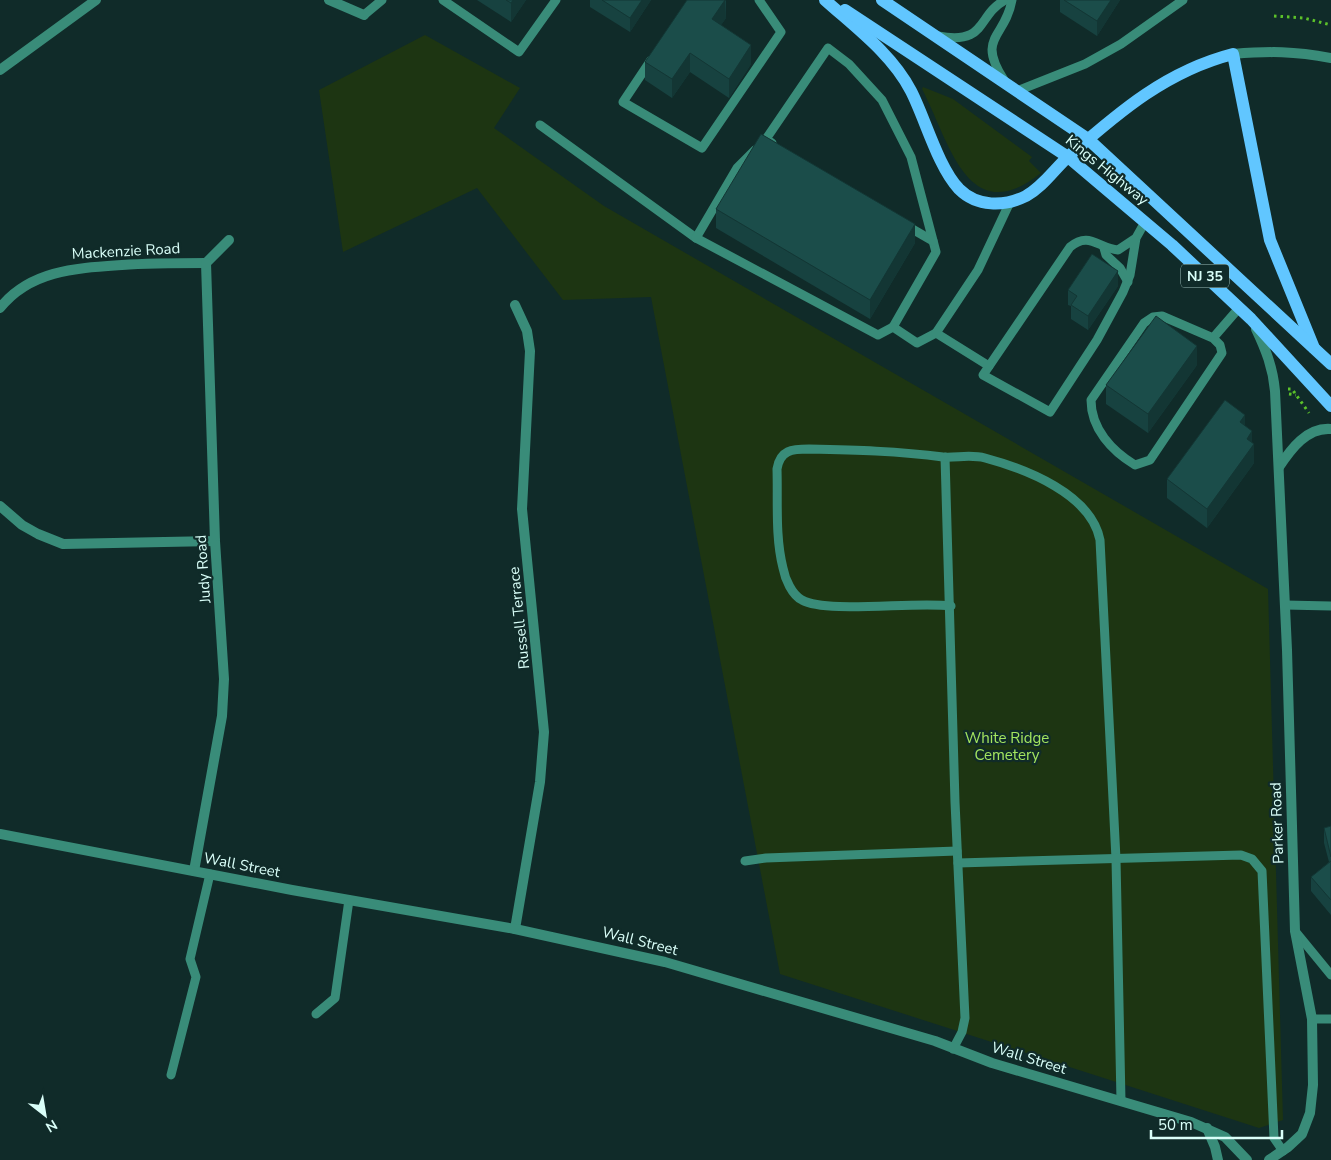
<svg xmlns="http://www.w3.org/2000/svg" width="1331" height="1160" font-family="'Nunito Sans',sans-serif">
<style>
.green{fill:#1d3512}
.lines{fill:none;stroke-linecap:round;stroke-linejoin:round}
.path{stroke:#5cc22a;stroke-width:3;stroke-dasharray:2.5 4;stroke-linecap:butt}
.service{stroke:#398c79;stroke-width:9}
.minor{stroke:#398c79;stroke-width:10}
.tertiary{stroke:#398c79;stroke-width:10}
.primary{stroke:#61c6ff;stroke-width:12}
.wall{fill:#174240}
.shaded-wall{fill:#133634}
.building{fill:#1b4d4a;stroke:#133634}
.labels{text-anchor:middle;stroke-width:4.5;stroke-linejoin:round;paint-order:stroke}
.shield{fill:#102b29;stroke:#9dbfbb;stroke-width:1}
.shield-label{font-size:14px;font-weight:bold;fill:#dafff9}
.street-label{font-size:15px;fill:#dafff9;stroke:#102b29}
.park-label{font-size:15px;fill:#a4e65f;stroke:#102b29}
</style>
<rect width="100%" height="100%" fill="#102b29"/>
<!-- green -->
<g class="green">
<polygon points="425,35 520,88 494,128 604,206 1268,589 1283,1120 1259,1128 780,974 651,297 563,300 477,188 343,252 319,90"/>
<path d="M 923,87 L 953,99 L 1032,157 L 1029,161 L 1041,173 C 967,232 949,140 922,89 Z"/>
</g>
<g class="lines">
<!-- path -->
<g class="path">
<polyline points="1274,16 1304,18 1331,25"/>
<polyline points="1288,389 1292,389 1309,413"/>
<polyline points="1289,394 1296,395"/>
</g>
<!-- service -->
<g class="service">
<polyline points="443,0 519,52 556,0"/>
<polyline points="364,15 382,0"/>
<path d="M 938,36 C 988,45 976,16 1005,0"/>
<polyline points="651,60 623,102 702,148 781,32 759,0"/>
<path d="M 1004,80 C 976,36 1005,39 1012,0"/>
<polyline points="1017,91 1085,64 1121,44 1183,0"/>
<polyline points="540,125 696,238"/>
<polyline points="772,143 766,139 828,48 849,64 882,100 911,157 936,252 893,327 917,343 936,333"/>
<polyline points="755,150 737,168 696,238 878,335 893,327"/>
<polyline points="907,226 933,241"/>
<path d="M 1136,238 L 1118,250 C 1098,248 1089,231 1070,247 L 983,375 L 1050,412 L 1097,340 L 1123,292 L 1130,275 L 1136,238 L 1145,222"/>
<polyline points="1104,248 1106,255 1120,268 1128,282"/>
<path d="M 1213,338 L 1162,316 L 1153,317 L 1144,323 L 1091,400 C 1091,429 1112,451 1135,465 L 1150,460 L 1222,353 L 1220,345 L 1213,338 L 1239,308"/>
<polyline points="989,366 936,333 978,270 1010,202"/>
<polyline points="945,457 955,802 965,1018 962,1032 953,1049"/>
<polyline points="1285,605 1331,606"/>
<path d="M 951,606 C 916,601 827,614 802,600 C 792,595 785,579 783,568 C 775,537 778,501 777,469 C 780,450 792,449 809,449 C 854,450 898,451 943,457 C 957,458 970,454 985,458 C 1026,469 1091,494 1100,540 L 1116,859 L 1121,1101"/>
<polyline points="745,861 766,858 957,851"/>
<polyline points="958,863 1241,855 1252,859 1262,871 1274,1138 1283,1151"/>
<polyline points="1295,931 1331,975"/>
<polyline points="316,1014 335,998 349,900"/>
<polyline points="1312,1019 1331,1019"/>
<polyline points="171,1075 196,977 190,959 210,874"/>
</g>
<!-- minor -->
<g class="minor">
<polyline points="329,0 364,15"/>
<path d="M 1233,54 C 1270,51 1294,51 1331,58"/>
<polyline points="0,70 96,0"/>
<polyline points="206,263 229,240"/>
<path d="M 0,308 C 30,270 77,268 122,265 C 150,263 178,263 206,263"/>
<polyline points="0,506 22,525 38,534 63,544 215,541"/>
<polyline points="194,871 222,716 224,679 215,541 206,263"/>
<polyline points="515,929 540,782 544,732 522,509 530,351 527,331 515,305"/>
</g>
<!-- tertiary -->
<g class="tertiary">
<path d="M 1256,329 C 1266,350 1273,368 1275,391 L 1287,650 L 1295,931 L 1312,1019 L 1313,1085 L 1310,1113 L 1302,1134 L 1288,1147 L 1269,1160"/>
<path d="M 1279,467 C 1291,449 1307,427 1331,429"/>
<polyline points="0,834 292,890 515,929 665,962 935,1041 992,1063 1191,1122 1225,1137 1247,1160"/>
<polyline points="1207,1128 1215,1147 1218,1160"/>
</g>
<!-- primary -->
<g class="primary">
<path d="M 825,0 C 855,27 892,54 911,91 C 925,118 938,167 959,189 C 977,207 1004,207 1026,196 C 1044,186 1055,168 1070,155 C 1120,111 1167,71 1233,54 L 1270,240 L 1314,348"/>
<polyline points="882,0 1088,139 1331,364"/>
<polyline points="845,10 1068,157 1172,245 1251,319 1331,406"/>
</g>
</g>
<!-- wall -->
<g class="wall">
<polygon points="477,0 526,0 511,22"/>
<polygon points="590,0 651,0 630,32 590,7"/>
<polygon points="726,0 726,18 721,25 751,64 729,98 690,72 672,98 645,80 645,62"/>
<polygon points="1060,0 1120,0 1097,36 1060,12"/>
<polygon points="716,209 915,243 870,319 716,228"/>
<polygon points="1118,286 1088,330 1071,319 1071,306 1068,305 1068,290"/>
<polygon points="1197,365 1148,433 1106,404 1106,385"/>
<polygon points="1245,426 1252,443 1254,463 1207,528 1167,498 1167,479"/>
<polygon points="1331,826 1331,915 1311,891 1311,877 1329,862 1324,843 1324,828"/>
</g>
<!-- shaded-wall -->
<g class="shaded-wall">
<polygon points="513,0 526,0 511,22 511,3"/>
<polygon points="642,0 651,0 630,32 630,18"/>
<polygon points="725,0 726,18 712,38 712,19"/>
<polygon points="1111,0 1120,0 1097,36 1097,21"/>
<polygon points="751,45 751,64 729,98 729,79"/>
<polygon points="690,53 690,72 672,98 672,79"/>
<polygon points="915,224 915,243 870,319 870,300"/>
<polygon points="1118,271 1118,286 1088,330 1088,316"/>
<polygon points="1197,346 1197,365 1148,433 1148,414"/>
<polygon points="1245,415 1245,434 1240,422"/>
<polygon points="1252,431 1252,447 1254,444 1254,463 1207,528 1207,509 1247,439"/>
</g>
<!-- building -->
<g class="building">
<polygon points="506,0 513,0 511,3"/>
<polygon points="602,0 642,0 630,18"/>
<polygon points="687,0 725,0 712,19 751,45 729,79 690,53 672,79 645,62"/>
<polygon points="1064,0 1111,0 1097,21"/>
<polygon points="761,134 915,224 870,300 716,209"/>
<polygon points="1092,254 1118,271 1088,316 1071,305 1077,296 1068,290"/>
<polygon points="1156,316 1197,346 1148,414 1106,385"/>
<polygon points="1225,400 1245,415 1240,422 1252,431 1247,439 1254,444 1207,509 1167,479"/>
<polygon points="1331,826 1331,857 1324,828"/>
<polygon points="1331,861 1331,900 1311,877"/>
</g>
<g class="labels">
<!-- shield labels -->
<rect class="shield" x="1181" y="264.5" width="48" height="23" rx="4"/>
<g class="shield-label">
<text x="1205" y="281">NJ 35</text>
</g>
<!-- street labels -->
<g class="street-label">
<text transform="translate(1107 170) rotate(39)" y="5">Kings Highway</text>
<text transform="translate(126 251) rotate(-3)" y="5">Mackenzie Road</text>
<text transform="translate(203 569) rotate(-94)" y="5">Judy Road</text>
<text transform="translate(519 618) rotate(-96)" y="5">Russell Terrace</text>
<text transform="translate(1277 823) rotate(-92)" y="5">Parker Road</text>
<text transform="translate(242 865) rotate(11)" y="5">Wall Street</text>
<text transform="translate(640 941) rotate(14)" y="5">Wall Street</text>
<text transform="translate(1029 1058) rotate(17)" y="5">Wall Street</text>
</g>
<!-- park labels -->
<g class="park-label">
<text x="1007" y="743">White Ridge<tspan x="1007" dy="17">Cemetery</tspan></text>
</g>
</g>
<!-- north arrow -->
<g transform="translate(45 1115) rotate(149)" stroke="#102b29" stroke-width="4" paint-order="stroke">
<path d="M0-4L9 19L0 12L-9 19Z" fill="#dafff9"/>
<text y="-8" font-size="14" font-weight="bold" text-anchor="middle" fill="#dafff9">N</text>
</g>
<!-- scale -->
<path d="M1151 1130v8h131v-8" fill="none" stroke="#dafff9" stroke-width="2.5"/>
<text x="1158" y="1130" font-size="15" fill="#dafff9" stroke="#102b29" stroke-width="4" paint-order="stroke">50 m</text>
</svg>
